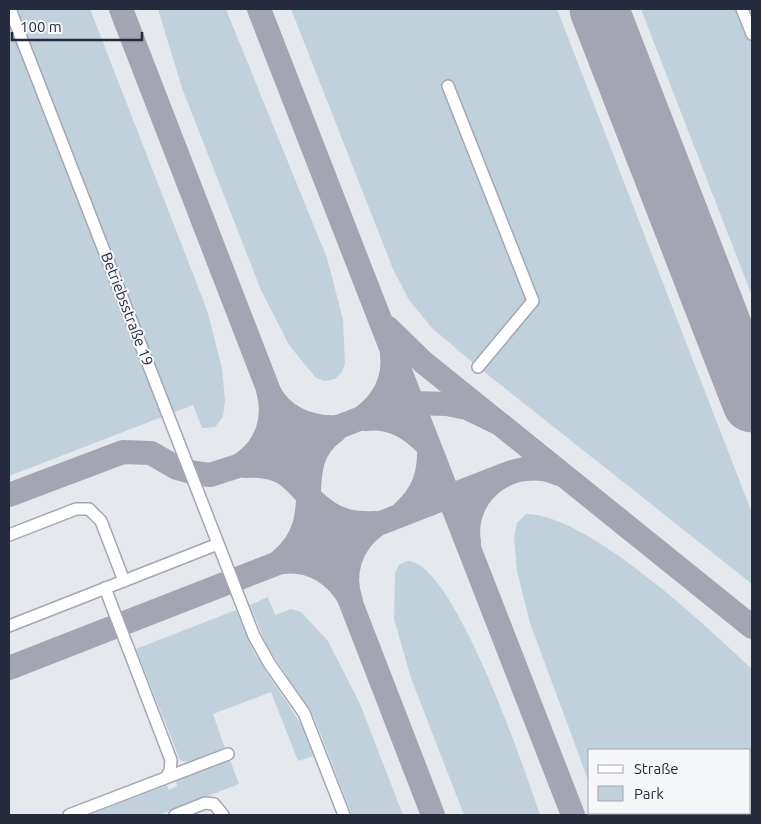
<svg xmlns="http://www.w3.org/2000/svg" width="761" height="824" font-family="Ubuntu,sans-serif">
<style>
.green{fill:#c1d1db}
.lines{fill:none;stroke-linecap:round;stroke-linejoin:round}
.taxiway{stroke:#a3a6b2;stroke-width:24}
.runway{stroke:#a3a6b2;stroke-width:59}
.minor-casing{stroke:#a4a7b1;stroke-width:14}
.minor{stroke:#fff;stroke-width:11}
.labels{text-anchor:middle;stroke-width:4;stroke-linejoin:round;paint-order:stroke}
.street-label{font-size:15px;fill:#262a3d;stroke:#f6f7f9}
</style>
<rect width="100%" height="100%" fill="#e5e8ed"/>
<!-- green -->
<g class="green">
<polygon points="9,9 90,9 207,310 222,368 225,401 223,417 215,427 202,428 193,405 9,476"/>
<polygon points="158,9 226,9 227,12 327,258 343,320 345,364 342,372 335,379 325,381 316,378 289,345 261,290 182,88"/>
<polygon points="291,9 557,9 752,513 752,584 478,367 432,328 409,300 393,269"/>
<polygon points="641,9 752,9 752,296"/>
<path d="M 526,514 C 588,514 706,626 752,669 L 752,815 L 601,815 L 600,813 L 750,813 L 750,750 L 590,750 L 590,785 L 530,623 L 517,571 L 514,538 L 517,523 Z"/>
<path d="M 407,561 C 453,559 526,773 540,815 L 464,815 L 411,678 L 394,619 L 395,573 L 399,565 Z"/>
<polygon points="268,597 275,615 291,609 301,612 328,641 360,704 403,815 352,815 314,717 267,646 250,605"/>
<path d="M 236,610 L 254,653 L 301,724 L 313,756 L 298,761 L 271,692 L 213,714 L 225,748 C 211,754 196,766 180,760 L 136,649 Z"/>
<polygon points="230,760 239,784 159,815 89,815 167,785 169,790 177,786 176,781"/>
</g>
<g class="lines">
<!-- taxiway -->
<g class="taxiway">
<polyline points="121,9 433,815"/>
<polyline points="259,9 573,815"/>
<polyline points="388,328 423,362 752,627"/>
<path d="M 364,416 C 384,401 395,379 392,354"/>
<path d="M 365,419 C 392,416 411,428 429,447 C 430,473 424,494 403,512"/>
<path d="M 243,463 C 267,446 276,418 268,390 C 281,416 308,429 337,427"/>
<path d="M 245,466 C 294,463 294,489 326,511 C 341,522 357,524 375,523"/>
<polyline points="9,495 123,452 151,453 177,468 195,473 210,475 238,466 382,410 413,403 447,404 467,408 500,424"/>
<path d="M 469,542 C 461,492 513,454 559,474"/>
<path d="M 281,560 C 331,518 287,465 335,431"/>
<path d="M 282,562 C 312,558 337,575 351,601 C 341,573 351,544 375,526"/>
<polyline points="9,668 504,475"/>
</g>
<!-- runway -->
<polyline class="runway" points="599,9 752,403"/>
<defs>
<g id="minor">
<polyline points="10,9 254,636 269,663 304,713 344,815"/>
<polyline points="742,9 752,34"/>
<polyline points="448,86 533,301 478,367"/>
<polyline points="9,535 76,509 89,509 101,521 124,581"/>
<polyline points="105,588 171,760 170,771 166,777"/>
<polyline points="9,626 218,544"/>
<polyline points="69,815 228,754"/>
<polyline points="175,815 205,803 214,804 223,815"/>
</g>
</defs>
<!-- minor casing -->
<use href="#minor" class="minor-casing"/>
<!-- minor -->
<use href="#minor" class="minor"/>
</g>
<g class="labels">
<!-- street labels -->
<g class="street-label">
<text transform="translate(127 309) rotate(69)" y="5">Betriebsstraße 19</text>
</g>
</g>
<!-- border -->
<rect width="761" height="824" fill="none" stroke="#262a3d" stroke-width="20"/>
<!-- legend -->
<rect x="588" y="749" width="162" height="65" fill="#f6f7f9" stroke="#a3a5ae"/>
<rect x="598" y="765" width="25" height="8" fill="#ffffff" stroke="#a3a5ae"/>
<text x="634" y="774" font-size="15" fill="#262a3d">Straße</text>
<rect x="598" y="786" width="25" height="15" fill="#c1d1db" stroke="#a3a5ae"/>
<text x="634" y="799" font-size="15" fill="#262a3d">Park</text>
<!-- scale -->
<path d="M12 32v8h130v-8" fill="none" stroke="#262a3d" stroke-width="2.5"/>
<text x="20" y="32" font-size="15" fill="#262a3d" stroke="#f6f7f9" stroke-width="4" paint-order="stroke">100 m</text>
</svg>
